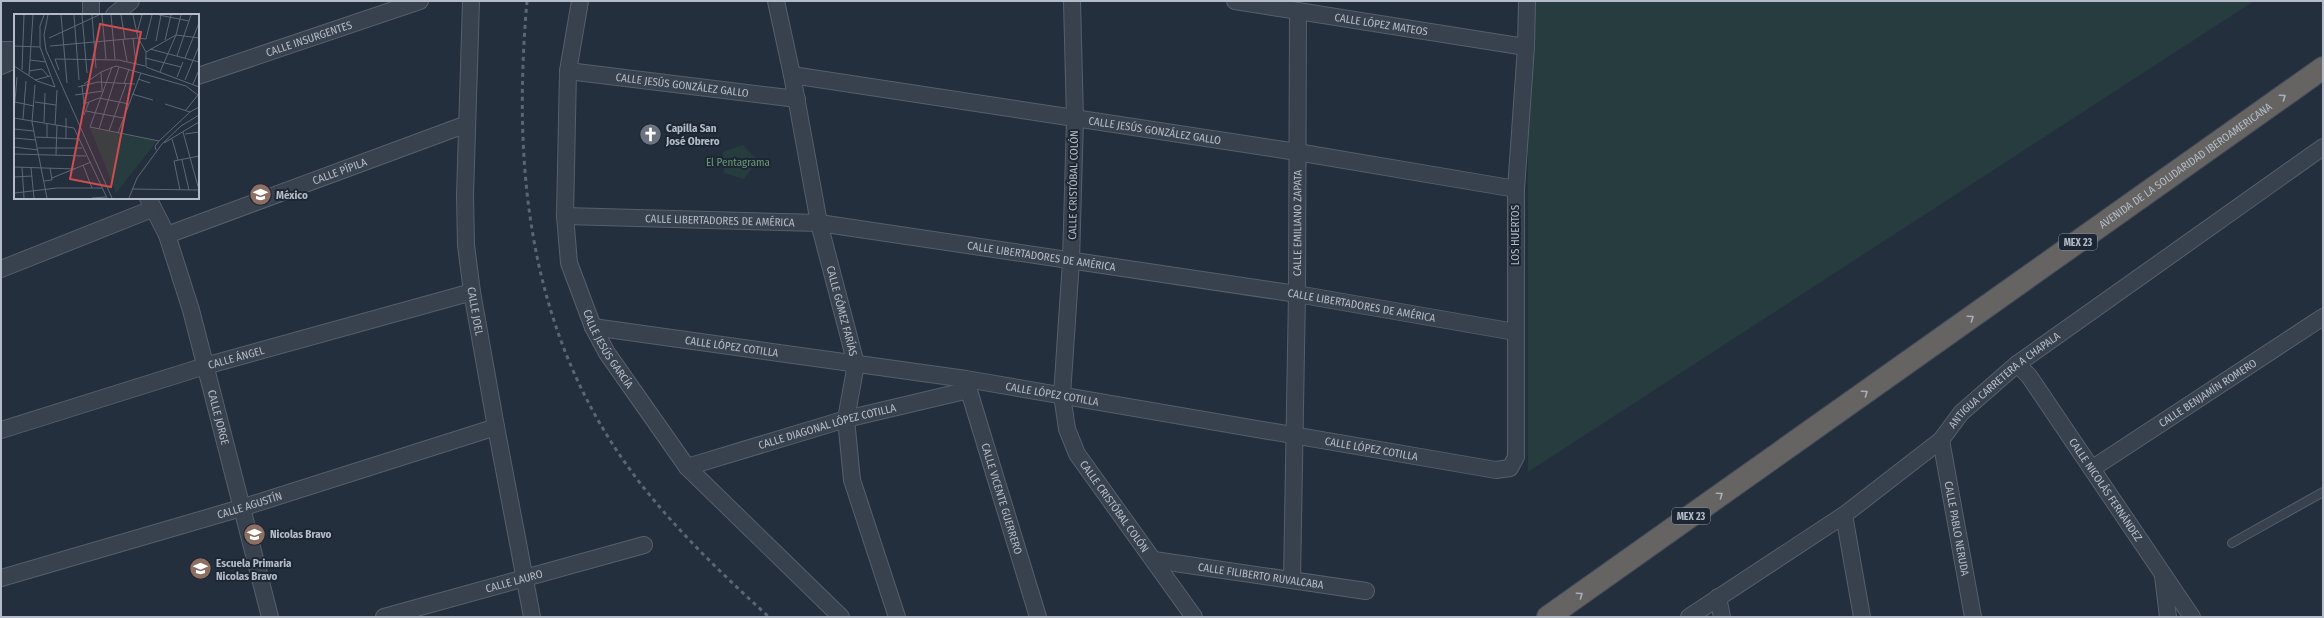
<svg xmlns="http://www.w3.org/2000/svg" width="2324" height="618" font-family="'Fira Sans Condensed',sans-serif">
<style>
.green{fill:#263c3f}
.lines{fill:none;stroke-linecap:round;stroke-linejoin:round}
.service-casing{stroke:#565f6c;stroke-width:10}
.minor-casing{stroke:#565f6c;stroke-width:18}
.trunk-casing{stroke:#434c59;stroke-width:24}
.service{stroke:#38414e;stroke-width:8}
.minor{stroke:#38414e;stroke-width:16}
.trunk{stroke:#656462;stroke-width:22}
.rail{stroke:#5a6575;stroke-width:3;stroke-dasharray:4 4;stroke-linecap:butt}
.oneway{stroke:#a8afba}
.labels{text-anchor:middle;stroke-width:4;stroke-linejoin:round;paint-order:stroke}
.shield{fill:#1d2633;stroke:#878f9c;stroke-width:1}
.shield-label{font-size:10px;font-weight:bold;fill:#b4bcc9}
.street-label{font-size:11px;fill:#b4bcc9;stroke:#1d2633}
.poi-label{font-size:11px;font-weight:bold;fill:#b4bcc9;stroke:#1d2633;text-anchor:start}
.park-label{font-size:11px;fill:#6b9a76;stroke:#1d2633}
.inset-road{fill:none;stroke:#5e6776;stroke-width:1}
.view{fill:#ce4d50;fill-opacity:0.15;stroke:#ce4d50;stroke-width:2}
.inset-edge{fill:none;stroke:#b4bcc9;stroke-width:2}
</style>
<rect width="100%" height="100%" fill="#242f3e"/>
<!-- green -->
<g class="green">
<polygon points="1528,1 2254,1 1528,472"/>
<polygon points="743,145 757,160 744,179 724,173 723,152"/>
</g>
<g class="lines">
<defs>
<polyline id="service" points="2232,543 2323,492"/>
<g id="minor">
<path id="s1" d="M 471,1 L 465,196 L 466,245 L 472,292 L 496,427 L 532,617"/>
<path id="s2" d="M 580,1 L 568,71 L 565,216 L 569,263 L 593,327 L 607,353 L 687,467 L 841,617"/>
<path id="s3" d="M 776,1 L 792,75 L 819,223 L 856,364 L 846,419 L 852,480 L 897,617"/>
<path id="s4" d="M 1072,1 L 1075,119 L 1071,261 L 1062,395 L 1067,429 L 1077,454 L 1194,617"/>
<path id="s5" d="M 1235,1 L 1526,47"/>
<polyline points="91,15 91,1"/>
<polyline points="114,15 131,1"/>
<polyline points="1,50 15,50"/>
<polyline points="1,66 15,60"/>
<path id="s6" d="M 568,71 L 797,99"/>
<path id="s7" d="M 792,75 L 1297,152 L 1516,189"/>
<path id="s8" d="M 198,76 L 420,1"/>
<path id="s9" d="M 148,198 L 167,235 L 191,310 L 270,617"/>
<path id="s10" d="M 565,216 L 819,223 L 1297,294 L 1515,332"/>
<path id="s11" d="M 167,235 L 467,124"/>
<polyline points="1,269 152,209"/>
<path id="s12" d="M 593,327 L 966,379 L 1496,470 L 1510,468 L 1516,457 L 1516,189 L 1526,47 L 1527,1"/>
<path id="s13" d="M 2017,364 L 2029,376 L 2192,617"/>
<path id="s14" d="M 966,381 L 1038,617"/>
<path id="s15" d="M 1,430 L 205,366 L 472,292"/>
<path id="s16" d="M 1941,440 L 1973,617"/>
<path id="s17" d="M 687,467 L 846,419 L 969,390"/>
<path id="s18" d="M 2093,468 L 2323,317"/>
<polyline points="1844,515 1862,617"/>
<path id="s19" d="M 1154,560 L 1366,591"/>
<polyline points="2163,576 2168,617"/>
<path id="s20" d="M 1,578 L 241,508 L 496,427"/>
<path id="s21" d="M 1292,579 L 1297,294 L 1298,11"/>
<polyline points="1718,597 1722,617"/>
<path id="s22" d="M 384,617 L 644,545"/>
<path id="s23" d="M 1689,617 L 1844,515 L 1941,440 L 1961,413 L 2017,364 L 2323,147"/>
</g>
<g id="trunk">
<path id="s24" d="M 1548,617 L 2323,68"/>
</g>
</defs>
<!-- service casing -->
<use href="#service" class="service-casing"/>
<!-- minor casing -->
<use href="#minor" class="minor-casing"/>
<!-- trunk casing -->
<use href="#trunk" class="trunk-casing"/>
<!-- service -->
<use href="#service" class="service"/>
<!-- minor -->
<use href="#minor" class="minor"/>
<!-- trunk -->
<use href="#trunk" class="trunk"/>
<!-- rail -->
<path class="rail" d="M 527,1 C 512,172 529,337 637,479 C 676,530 722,574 769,617"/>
</g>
<!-- one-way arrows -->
<defs><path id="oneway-chevron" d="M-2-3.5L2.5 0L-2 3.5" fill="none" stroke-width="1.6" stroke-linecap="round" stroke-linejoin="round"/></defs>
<g class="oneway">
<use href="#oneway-chevron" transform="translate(2283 97) rotate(-35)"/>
<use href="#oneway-chevron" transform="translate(1971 318) rotate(-35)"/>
<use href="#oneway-chevron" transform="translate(1865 393) rotate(-35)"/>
<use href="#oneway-chevron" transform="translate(1720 495) rotate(-35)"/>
<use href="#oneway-chevron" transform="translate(1580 595) rotate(-35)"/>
</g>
<!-- icons -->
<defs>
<symbol id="church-disc" viewBox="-11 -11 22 22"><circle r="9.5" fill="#6b7280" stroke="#1d2633"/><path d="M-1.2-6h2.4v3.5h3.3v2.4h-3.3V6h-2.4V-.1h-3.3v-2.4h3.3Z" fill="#fff"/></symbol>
<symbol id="school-disc" viewBox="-11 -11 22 22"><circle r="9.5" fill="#8d6e63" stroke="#1d2633"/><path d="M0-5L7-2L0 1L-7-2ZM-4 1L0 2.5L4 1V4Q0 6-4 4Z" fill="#fff"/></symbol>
</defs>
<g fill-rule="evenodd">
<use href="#church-disc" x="638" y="122" width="25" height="25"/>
<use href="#school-disc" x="248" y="182" width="25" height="25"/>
<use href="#school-disc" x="242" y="522" width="25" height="25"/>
<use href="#school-disc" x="188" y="556" width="25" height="25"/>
</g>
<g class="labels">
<!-- shield labels -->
<g class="shield">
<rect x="2059" y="234" width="38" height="16" rx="3"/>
<rect x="1672" y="508" width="38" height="16" rx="3"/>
</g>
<g class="shield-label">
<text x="2078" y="246">MEX 23</text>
<text x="1691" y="520">MEX 23</text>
</g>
<!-- street labels -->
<g class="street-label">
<text dy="4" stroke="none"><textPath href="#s5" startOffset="148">CALLE LÓPEZ MATEOS</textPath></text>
<text dy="4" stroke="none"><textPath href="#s8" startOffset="117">CALLE INSURGENTES</textPath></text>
<text dy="4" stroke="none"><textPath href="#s6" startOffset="115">CALLE JESÚS GONZÁLEZ GALLO</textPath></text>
<text dy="4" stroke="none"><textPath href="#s7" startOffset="367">CALLE JESÚS GONZÁLEZ GALLO</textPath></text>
<text dy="4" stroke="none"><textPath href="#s24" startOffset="781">AVENIDA DE LA SOLIDARIDAD IBEROAMERICANA</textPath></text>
<text dy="4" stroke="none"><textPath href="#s11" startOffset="184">CALLE PÍPILA</textPath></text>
<text transform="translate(1073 185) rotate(-89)" y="4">CALLE CRISTÓBAL COLÓN</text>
<text dy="4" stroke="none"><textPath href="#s10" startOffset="155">CALLE LIBERTADORES DE AMÉRICA</textPath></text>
<text dy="4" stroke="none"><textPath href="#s21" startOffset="356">CALLE EMILIANO ZAPATA</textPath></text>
<text transform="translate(1515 235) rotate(-90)" y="4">LOS HUERTOS</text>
<text dy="4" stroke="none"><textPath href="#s10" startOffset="479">CALLE LIBERTADORES DE AMÉRICA</textPath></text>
<text dy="4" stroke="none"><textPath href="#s10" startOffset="803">CALLE LIBERTADORES DE AMÉRICA</textPath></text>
<text dy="4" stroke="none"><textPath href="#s1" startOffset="311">CALLE JOEL</textPath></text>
<text dy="4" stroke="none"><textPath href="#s3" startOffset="317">CALLE GÓMEZ FARÍAS</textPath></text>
<text dy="4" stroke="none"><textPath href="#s12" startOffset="140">CALLE LÓPEZ COTILLA</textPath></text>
<text dy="4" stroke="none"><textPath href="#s2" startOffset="358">CALLE JESÚS GARCÍA</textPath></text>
<text dy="4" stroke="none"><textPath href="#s15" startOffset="246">CALLE ÁNGEL</textPath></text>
<text dy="4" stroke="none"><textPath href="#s23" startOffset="396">ANTIGUA CARRETERA A CHAPALA</textPath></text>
<text dy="4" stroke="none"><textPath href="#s18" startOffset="137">CALLE BENJAMÍN ROMERO</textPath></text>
<text dy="4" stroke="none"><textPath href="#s12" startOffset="464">CALLE LÓPEZ COTILLA</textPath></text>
<text dy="4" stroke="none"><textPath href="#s9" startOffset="231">CALLE JORGE</textPath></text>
<text dy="4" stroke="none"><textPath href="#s17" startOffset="146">CALLE DIAGONAL LÓPEZ COTILLA</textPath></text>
<text dy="4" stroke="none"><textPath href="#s12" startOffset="788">CALLE LÓPEZ COTILLA</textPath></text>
<text dy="4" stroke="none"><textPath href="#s13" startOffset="154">CALLE NICOLÁS FERNÁNDEZ</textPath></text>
<text dy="4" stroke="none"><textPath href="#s14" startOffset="123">CALLE VICENTE GUERRERO</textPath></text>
<text dy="4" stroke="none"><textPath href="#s20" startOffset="259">CALLE AGUSTÍN</textPath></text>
<text dy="4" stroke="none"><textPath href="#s4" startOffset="520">CALLE CRISTÓBAL COLÓN</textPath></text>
<text dy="4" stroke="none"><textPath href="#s16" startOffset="90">CALLE PABLO NERUDA</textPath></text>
<text dy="4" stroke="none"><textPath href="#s19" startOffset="108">CALLE FILIBERTO RUVALCABA</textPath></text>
<text dy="4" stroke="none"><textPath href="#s22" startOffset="135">CALLE LAURO</textPath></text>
</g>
<!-- poi labels -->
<g class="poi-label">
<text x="666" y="132">Capilla San<tspan x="666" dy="13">José Obrero</tspan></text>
<text x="276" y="199">México</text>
<text x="270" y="538">Nicolas Bravo</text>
<text x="216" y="567">Escuela Primaria<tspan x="216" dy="13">Nicolas Bravo</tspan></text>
</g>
<!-- park labels -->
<g class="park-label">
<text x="738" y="166">El Pentagrama</text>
</g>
</g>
<!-- overview -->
<g transform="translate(14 14)">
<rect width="185" height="185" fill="#242f3e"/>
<path d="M 76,114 L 143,127 L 102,179 Z" fill="#263c3f"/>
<path class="inset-road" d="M 30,1 L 26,12 L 26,33 L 41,73M 34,1 L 30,21 L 32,36 L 98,184M 47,1 L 53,69M 60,1 L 65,66M 68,1 L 73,59M 78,1 L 82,54M 88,1 L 92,45M 97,1 L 101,45M 107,1 L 111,25M 119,1 L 124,24 L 132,38 L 132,53 L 185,73M 145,1 L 175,7M 123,19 L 128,1M 162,21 L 185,24M 35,24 L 85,1M 119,24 L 122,50M 109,26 L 113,47M 151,26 L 157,1M 142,27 L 147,1M 0,32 L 26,33M 36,32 L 124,24 L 132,25 L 138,1M 136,35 L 185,48M 132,38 L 162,21M 163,42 L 177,1M 131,44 L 167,53M 171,44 L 185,9M 16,46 L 32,48M 0,52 L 23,67 L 41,73M 98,53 L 76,113 L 145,127 L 141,132 L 142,136M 8,56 L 10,1M 45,56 L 41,45 L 105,46 L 131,52M 15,57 L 28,55 L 35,63M 87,58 L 88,76M 146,58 L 162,21 L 167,1M 15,61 L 19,1M 163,63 L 169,48M 124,65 L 136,69M 21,66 L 36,62M 171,66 L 185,32M 70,70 L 87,58 L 102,52 L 172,72 L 185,82M 110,70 L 115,55M 179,70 L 185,56M 21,71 L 18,108 L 33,184M 68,71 L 70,90 L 85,84 L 115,90M 64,73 L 84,68 L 121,70M 118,80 L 139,86M 61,81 L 89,77M 1,88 L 20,92M 21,88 L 42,91M 151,90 L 176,98 L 185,93M 72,97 L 109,104M 171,97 L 184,81M 0,98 L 3,63M 70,101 L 75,88M 0,104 L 60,114 L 93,184M 52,104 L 52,125M 9,105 L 12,67M 30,108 L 31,79M 41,111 L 43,76M 0,115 L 20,117M 85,115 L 105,53M 95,117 L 112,70M 169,118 L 185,176M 104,119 L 127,59M 171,120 L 185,118M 22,123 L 64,125M 0,124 L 22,126M 33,124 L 33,109M 158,125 L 164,146M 145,127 L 176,98M 150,129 L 185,108M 0,133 L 24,136M 24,134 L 68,134M 0,140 L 72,142M 42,141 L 43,111M 168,146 L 175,176M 69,151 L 78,174M 0,153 L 61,155M 8,153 L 10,184M 17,154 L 20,184M 0,163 L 18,162M 38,164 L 77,148M 30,167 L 38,166 L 36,154M 118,175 L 185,176M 166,176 L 160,147 L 185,142M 1,179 L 43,174 L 88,174M 78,184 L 92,183M 115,184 L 123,164 L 148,130 L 167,112 L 185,101"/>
<path class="view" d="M 86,10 L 127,18 L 97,173 L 56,165 Z"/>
<rect width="185" height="185" class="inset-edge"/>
</g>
<!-- border -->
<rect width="2324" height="618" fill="none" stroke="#b4bcc9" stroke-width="4"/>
</svg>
